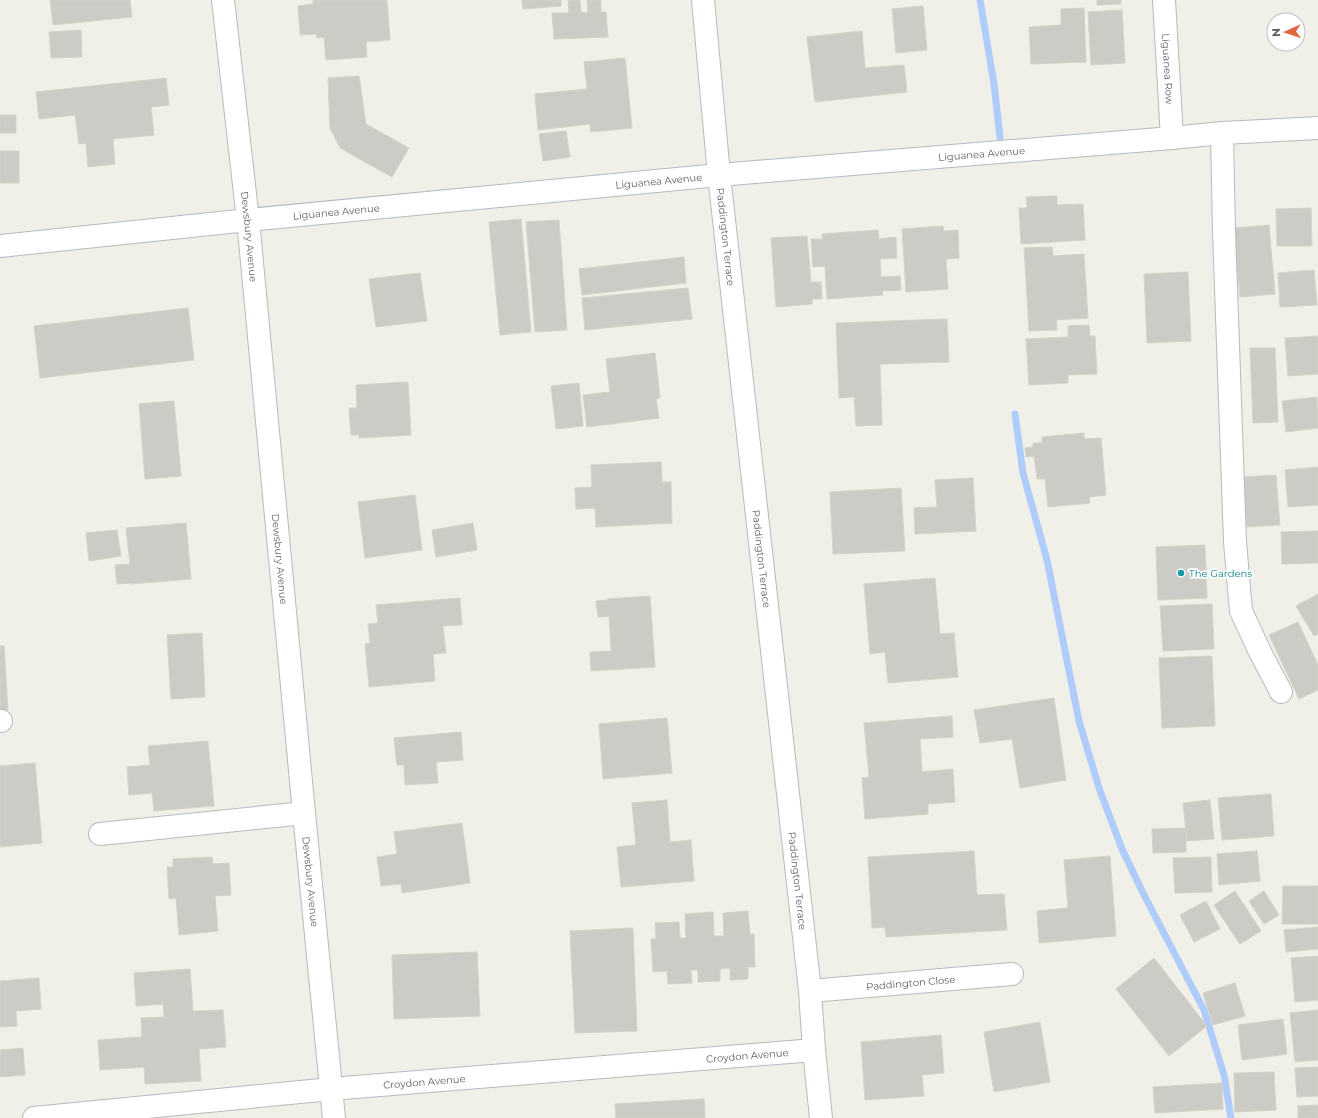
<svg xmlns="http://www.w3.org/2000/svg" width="1318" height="1118" font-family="Montserrat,sans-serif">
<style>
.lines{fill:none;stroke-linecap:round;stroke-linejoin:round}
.stream{stroke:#afccfa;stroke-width:7}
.building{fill:#cccbc5;stroke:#d5d3c7}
.street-casing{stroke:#b8b9be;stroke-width:24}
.secondary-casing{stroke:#b6b9be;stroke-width:24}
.street{stroke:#fff;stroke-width:22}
.secondary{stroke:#fff;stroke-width:22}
.culture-dot{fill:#0f9aa8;stroke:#fff;stroke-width:1.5}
.labels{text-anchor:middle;stroke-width:3.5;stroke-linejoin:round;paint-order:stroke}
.street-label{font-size:10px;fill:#5f6267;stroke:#fff}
.culture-label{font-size:10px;fill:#0d838f;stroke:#fff;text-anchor:start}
</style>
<rect width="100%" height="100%" fill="#f0f0e8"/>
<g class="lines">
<!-- stream -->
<g class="stream">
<polyline points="980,0 994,84 1000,137"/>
<polyline points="1015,414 1023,473 1047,560 1079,721 1100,791 1122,849 1144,895 1204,1010 1224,1075 1231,1118"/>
</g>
</g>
<!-- building -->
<g class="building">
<polygon points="50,0 130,0 132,17 53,25"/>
<polygon points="313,0 387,0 390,40 366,42 367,57 326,60 324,37 317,38 316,34 300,35 298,6 313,4"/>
<polygon points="522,0 561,0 561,6 523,9"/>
<polygon points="568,0 580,0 581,12 588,13 587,0 601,0 601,12 606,12 608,37 554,39 552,13 569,13"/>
<polygon points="1097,0 1121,0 1121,4 1097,5"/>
<polygon points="923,6 927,50 896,53 892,9"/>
<polygon points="1084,8 1086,62 1031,64 1029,27 1061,25 1061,9"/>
<polygon points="1122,10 1125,63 1091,65 1088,12"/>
<polygon points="81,30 82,57 51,58 49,32"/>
<polygon points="862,31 865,68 904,65 907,92 815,102 807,37"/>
<polygon points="625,58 632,128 591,132 590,124 538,130 535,94 587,89 584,62"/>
<polygon points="359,76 366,124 409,148 392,177 340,148 330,128 328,78"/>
<polygon points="166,78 169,105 151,107 154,135 113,139 115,164 88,167 86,143 79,144 75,115 39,119 36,92"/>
<rect x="0" y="115" width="16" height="18"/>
<polygon points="566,131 570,157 543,161 539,134"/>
<rect x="0" y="151" width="19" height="32"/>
<polygon points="1057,196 1057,205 1083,204 1085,240 1021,244 1019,208 1027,208 1026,197"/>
<polygon points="1311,208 1312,246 1277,246 1276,209"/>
<polygon points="521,219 531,332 500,335 489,222"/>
<polygon points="559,220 567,330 535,332 526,222"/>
<polygon points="1269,225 1275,294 1240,297 1234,228"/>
<polygon points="943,226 944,231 958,230 959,258 946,259 948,289 906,292 902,229"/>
<polygon points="878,230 879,239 896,237 897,258 880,259 881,277 900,276 901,290 882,291 883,295 827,299 825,266 813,267 811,239 823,239 822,234"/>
<polygon points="807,236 811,282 821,282 822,299 812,299 812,304 776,307 771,238"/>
<polygon points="1052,247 1053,256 1084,254 1088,318 1056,320 1057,330 1029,331 1024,248"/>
<polygon points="684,257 686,283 582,295 579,269"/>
<polygon points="1314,270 1317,305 1280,307 1278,273"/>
<polygon points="1188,272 1191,341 1147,343 1144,274"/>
<polygon points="420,273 427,321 376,327 369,279"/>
<polygon points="688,288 692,319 585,330 582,298"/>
<polygon points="188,308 194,360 40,378 34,326"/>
<polygon points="947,319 949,362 880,364 882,425 856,426 854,397 839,398 836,323"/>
<polygon points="1089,325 1090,336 1095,336 1097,374 1068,375 1068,383 1029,385 1026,339 1068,337 1068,326"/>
<polygon points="1318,336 1318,374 1288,376 1285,338"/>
<polygon points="1250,348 1275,348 1278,422 1253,423"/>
<polygon points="655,353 660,398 656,399 659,418 587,427 583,395 610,392 606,359"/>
<polygon points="408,382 411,435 359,438 359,435 351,435 349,408 357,408 356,385"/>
<polygon points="579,383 583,426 556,429 551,386"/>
<polygon points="1317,397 1318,428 1286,432 1282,401"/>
<polygon points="174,401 181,476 145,479 139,404"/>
<polygon points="1084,433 1084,439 1101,438 1106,495 1089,497 1090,503 1048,507 1045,479 1037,479 1034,456 1026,457 1025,448 1033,447 1033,443 1042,443 1042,437"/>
<polygon points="661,462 662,482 671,482 672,523 596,527 595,508 576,509 575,488 592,487 591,465"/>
<polygon points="1318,467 1318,505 1288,507 1285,470"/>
<polygon points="1276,475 1280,525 1247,527 1243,477"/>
<polygon points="973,478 976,531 915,534 914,508 937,507 935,480"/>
<polygon points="901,488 905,551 833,554 830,492"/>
<polygon points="415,495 422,550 365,558 358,502"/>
<polygon points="186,523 191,579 131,584 131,583 117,584 115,565 130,564 126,528"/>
<polygon points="473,523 477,550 436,557 432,530"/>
<polygon points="117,530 121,556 89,561 86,533"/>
<polygon points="1318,531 1318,563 1282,564 1281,532"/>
<polygon points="1205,545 1207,598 1158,600 1156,547"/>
<polygon points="935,578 940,634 954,633 958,677 888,683 885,652 870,654 864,584"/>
<polygon points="1318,594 1318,634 1314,636 1296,606"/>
<polygon points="650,596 655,667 591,671 590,652 611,651 609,616 598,617 596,601 608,600 607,599"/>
<polygon points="460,598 462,625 443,626 446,653 433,654 435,681 369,687 365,644 370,643 368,624 378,623 376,605"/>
<polygon points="1212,604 1214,649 1163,651 1160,606"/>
<polygon points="1298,622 1318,665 1318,690 1299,699 1269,635"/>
<polygon points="202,633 205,697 171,699 167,635"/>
<polygon points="0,646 4,646 8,710 0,710"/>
<polygon points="1212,656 1215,726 1162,728 1159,658"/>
<polygon points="1054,698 1066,780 1020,788 1012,739 980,743 974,710"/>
<polygon points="952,716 953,737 920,739 922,772 953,769 955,802 928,804 928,814 865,819 862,778 869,777 864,723"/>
<polygon points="667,718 672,773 603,779 599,724"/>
<polygon points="461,732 463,760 436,762 438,783 405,785 404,765 397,765 394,738"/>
<polygon points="208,741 214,806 154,811 152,793 129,795 127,767 150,765 148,746"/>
<polygon points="35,763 42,843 0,847 0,766"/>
<polygon points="1271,794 1274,836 1222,840 1218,798"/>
<polygon points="667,800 670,842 691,840 694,881 621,887 617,847 636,845 632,803"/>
<polygon points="1210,800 1214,839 1187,841 1183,803"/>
<polygon points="462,823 470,883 402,893 401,884 381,886 377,857 397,854 394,832"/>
<polygon points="1186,828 1186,852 1153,853 1152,829"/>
<polygon points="974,851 977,895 1004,894 1007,930 886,937 885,927 872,928 868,857"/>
<polygon points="1257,851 1260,881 1219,885 1217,854"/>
<polygon points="1110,856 1116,936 1039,943 1037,911 1068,908 1064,860"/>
<polygon points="212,857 213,864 229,863 231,895 215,896 218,931 179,935 176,898 169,899 167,867 173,867 173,859"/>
<polygon points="1211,857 1212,892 1175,893 1173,858"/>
<polygon points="1283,886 1318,886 1318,924 1282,924"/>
<polygon points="1235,891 1261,931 1240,944 1214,905"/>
<polygon points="1264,891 1279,915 1264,924 1249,901"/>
<polygon points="1206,901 1220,929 1194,942 1180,915"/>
<polygon points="748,911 750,935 754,934 755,967 748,967 748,979 730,980 730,968 720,969 720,981 698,982 698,970 691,970 692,983 668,984 667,971 653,972 651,939 656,939 655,923 679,922 680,938 686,938 685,914 713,912 714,936 724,936 723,913"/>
<polygon points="1318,927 1318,949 1286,952 1284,930"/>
<polygon points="633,928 637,1031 575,1033 570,931"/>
<polygon points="477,952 480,1016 394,1019 392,955"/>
<polygon points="1318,956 1318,1000 1295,1002 1291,958"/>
<polygon points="1154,958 1207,1026 1169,1056 1116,989"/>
<polygon points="190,969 193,1011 223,1010 226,1047 199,1049 201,1081 145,1084 144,1067 100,1070 98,1040 142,1037 141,1018 164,1017 163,1004 136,1006 134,973"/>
<polygon points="39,978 41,1009 16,1011 17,1026 0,1027 0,981"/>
<polygon points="1235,983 1245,1016 1213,1025 1203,993"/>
<polygon points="1318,1010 1318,1060 1295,1062 1290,1013"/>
<polygon points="1283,1019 1287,1054 1242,1060 1238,1025"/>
<polygon points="1040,1022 1050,1082 994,1092 984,1032"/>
<polygon points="941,1035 944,1073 922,1075 924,1096 865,1100 861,1042"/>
<polygon points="23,1048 25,1075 0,1077 0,1050"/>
<polygon points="1318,1067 1318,1096 1297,1097 1295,1068"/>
<polygon points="1274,1072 1276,1110 1235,1112 1234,1073"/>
<polygon points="1222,1083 1223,1109 1155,1113 1153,1087"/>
<polygon points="704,1099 705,1118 616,1118 615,1104"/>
<polygon points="1318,1105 1318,1118 1298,1118 1298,1106"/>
</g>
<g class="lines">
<defs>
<g id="street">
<path id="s1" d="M 223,0 L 248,220 L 304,813 L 334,1118"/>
<path id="s2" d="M 703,0 L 719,175 L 810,991 L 814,1050 L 821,1118"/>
<path id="s3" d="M 1164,0 L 1172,138"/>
<polyline points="1222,133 1224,232 1235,542 1241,611 1260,652 1281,692"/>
<polyline points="0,721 1,721"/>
<polyline points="100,834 304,813"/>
<path id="s4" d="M 810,991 L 1012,974"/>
<path id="s5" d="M 34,1118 L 331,1089 L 814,1050"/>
</g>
<g id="secondary">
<path id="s6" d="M 0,246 L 248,220 L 719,175 L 1172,138 L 1222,133 L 1318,128"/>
</g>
</defs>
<!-- street casing -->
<use href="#street" class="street-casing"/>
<!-- secondary casing -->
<use href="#secondary" class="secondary-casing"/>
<!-- street -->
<use href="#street" class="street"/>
<!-- secondary -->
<use href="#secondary" class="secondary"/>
</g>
<!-- markers -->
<circle class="culture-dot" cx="1181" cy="573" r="4"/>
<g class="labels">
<!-- street labels -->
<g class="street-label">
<text dy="4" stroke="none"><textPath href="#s3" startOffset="69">Liguanea Row</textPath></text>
<text dy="4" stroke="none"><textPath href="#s6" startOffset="986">Liguanea Avenue</textPath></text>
<text dy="4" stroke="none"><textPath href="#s6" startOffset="662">Liguanea Avenue</textPath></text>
<text dy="4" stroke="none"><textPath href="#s6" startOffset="338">Liguanea Avenue</textPath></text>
<text dy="4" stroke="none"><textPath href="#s1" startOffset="238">Dewsbury Avenue</textPath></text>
<text dy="4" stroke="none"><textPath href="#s2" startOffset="238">Paddington Terrace</textPath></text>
<text dy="4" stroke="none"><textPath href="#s1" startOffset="562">Dewsbury Avenue</textPath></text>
<text dy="4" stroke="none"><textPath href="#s2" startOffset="562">Paddington Terrace</textPath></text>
<text dy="4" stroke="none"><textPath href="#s1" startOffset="886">Dewsbury Avenue</textPath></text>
<text dy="4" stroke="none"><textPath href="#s2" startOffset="886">Paddington Terrace</textPath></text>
<text dy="4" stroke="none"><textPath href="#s4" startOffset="101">Paddington Close</textPath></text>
<text dy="4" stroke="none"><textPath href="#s5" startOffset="716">Croydon Avenue</textPath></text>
<text dy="4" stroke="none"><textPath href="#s5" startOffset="392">Croydon Avenue</textPath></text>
</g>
<!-- culture labels -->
<g class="culture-label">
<text x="1189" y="577">The Gardens</text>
</g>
</g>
<!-- north arrow -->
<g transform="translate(1286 32) rotate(267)"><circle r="19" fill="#ffffff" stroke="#bfc0c2"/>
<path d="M0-3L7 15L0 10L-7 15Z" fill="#e0673f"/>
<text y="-6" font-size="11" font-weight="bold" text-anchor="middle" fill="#5f6267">N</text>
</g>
</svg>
